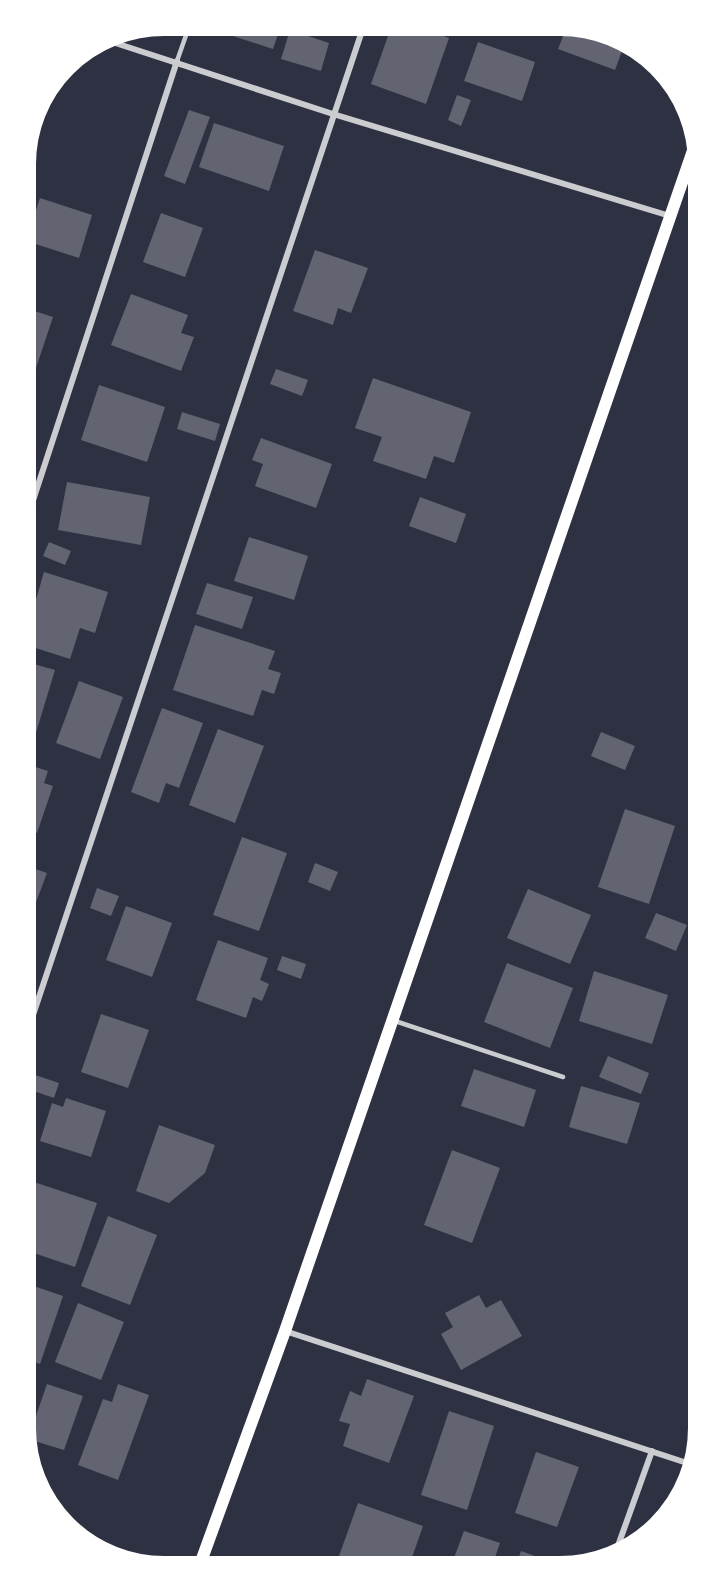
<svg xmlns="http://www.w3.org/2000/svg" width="723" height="1591" font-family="'Open Sans',sans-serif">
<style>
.building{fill:#626471}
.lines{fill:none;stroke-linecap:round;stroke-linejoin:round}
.service{stroke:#caccd0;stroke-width:4.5}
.minor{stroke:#caccd0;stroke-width:6}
.secondary{stroke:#fff;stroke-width:12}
.rim{fill:none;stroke:#fff;stroke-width:8}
</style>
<rect width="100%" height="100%" fill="#2d3142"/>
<!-- building -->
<g class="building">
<polygon points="213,21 267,22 282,22 273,49 211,29"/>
<polygon points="393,22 407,23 449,38 426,104 371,84"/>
<polygon points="568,24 587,24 625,43 615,70 558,49"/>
<polygon points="290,30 329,43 321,71 281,59"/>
<polygon points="478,42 535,62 522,101 464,81"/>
<polygon points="457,95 471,100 461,126 448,120"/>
<polygon points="189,110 210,117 185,184 164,176"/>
<polygon points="214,123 284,146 269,191 199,167"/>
<polygon points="40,198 92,215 79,258 26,241"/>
<polygon points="161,213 203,228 185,277 143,262"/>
<polygon points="315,250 368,268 351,313 338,308 333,325 293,311"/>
<polygon points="131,294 188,315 181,333 194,337 181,371 111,345"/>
<polygon points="22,307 53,317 36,368 22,364"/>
<polygon points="276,369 308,380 302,396 270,384"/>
<polygon points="373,378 471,412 454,463 434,456 426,479 373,461 382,437 355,428"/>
<polygon points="99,385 165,407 147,462 81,440"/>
<polygon points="182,412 220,424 215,441 177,429"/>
<polygon points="261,438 332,464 316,508 255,486 263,464 252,460"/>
<polygon points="67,482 150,497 141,545 58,530"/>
<polygon points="420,497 466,514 456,543 409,526"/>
<polygon points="249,537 308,556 294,600 234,581"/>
<polygon points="49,542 71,551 65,565 43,556"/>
<polygon points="44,572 108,592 95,633 80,628 70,659 23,644"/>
<polygon points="207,583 253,597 242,629 196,614"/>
<polygon points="195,625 275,651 268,669 281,673 274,694 262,690 253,716 173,690"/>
<polygon points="23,661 55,670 35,736 23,732"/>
<polygon points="79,681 123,697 100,759 56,743"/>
<polygon points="162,708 203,723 179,788 166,783 159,803 131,792"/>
<polygon points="218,729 264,746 235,823 189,805"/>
<polygon points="601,732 635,746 625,770 591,756"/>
<polygon points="23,763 48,771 44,783 53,786 37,833 24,829"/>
<polygon points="625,809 675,826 649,904 598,887"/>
<polygon points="242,837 287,853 259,931 213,915"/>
<polygon points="315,863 338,872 330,891 308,882"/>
<polygon points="24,865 47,873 29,921 24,919"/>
<polygon points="97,888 119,896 111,916 90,908"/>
<polygon points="528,889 591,915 570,964 507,938"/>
<polygon points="126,906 172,923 152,977 106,960"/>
<polygon points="656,913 687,925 676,951 645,938"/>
<polygon points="218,940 268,958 260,980 269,984 262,1001 253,997 246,1018 196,1000"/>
<polygon points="282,956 306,964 301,979 277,970"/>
<polygon points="507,963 573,988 550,1048 484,1022"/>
<polygon points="594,971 668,995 652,1044 579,1021"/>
<polygon points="101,1014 149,1030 128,1088 81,1072"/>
<polygon points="608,1056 649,1073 641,1094 599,1077"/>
<polygon points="474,1069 536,1090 524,1127 461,1106"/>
<polygon points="29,1073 59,1083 54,1098 25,1088"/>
<polygon points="581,1086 640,1103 627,1144 569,1127"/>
<polygon points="66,1098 106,1111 91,1157 40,1141 52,1103 63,1107"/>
<polygon points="159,1125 215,1145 205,1173 169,1203 136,1191"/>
<polygon points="452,1150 500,1168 472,1243 424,1225"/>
<polygon points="25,1179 97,1203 75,1267 25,1250"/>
<polygon points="108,1216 157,1235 130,1305 81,1286"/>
<polygon points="25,1283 63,1296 40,1364 26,1359"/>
<polygon points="479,1295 486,1308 501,1300 522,1336 461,1370 441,1334 453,1327 445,1313"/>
<polygon points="78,1303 124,1322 101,1380 55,1362"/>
<polygon points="367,1379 414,1396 389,1463 343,1446 350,1424 339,1421 350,1391 361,1396"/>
<polygon points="47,1384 83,1396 64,1450 28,1439"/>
<polygon points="118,1384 149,1395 118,1480 78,1465 103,1399 112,1402"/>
<polygon points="449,1411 494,1426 467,1510 421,1495"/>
<polygon points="536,1452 579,1467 557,1527 515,1513"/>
<polygon points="358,1503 423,1526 409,1566 368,1566 339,1556"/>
<polygon points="464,1531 500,1543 492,1566 451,1566"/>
<polygon points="521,1551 561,1565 516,1565"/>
</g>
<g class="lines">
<!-- service -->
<g class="service">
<polyline points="177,61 191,21"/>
<polyline points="395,1021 563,1077"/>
</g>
<!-- minor -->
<g class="minor">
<polyline points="100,38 333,114 670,216"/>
<polyline points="23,531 177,61"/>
<polyline points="24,1042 365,22"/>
<polyline points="285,1331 690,1464"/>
<polyline points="615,1554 652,1451"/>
</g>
<!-- secondary -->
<polyline class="secondary" points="199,1567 285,1331 697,139"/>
</g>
<!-- crop -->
<path d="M0 0H723V1591H0ZM164 32H560A132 132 0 0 1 692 164V1428A132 132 0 0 1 560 1560H164A132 132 0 0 1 32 1428V164A132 132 0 0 1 164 32Z" fill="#fff" fill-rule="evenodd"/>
<path class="rim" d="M164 32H560A132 132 0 0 1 692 164V1428A132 132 0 0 1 560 1560H164A132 132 0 0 1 32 1428V164A132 132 0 0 1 164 32Z"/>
</svg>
